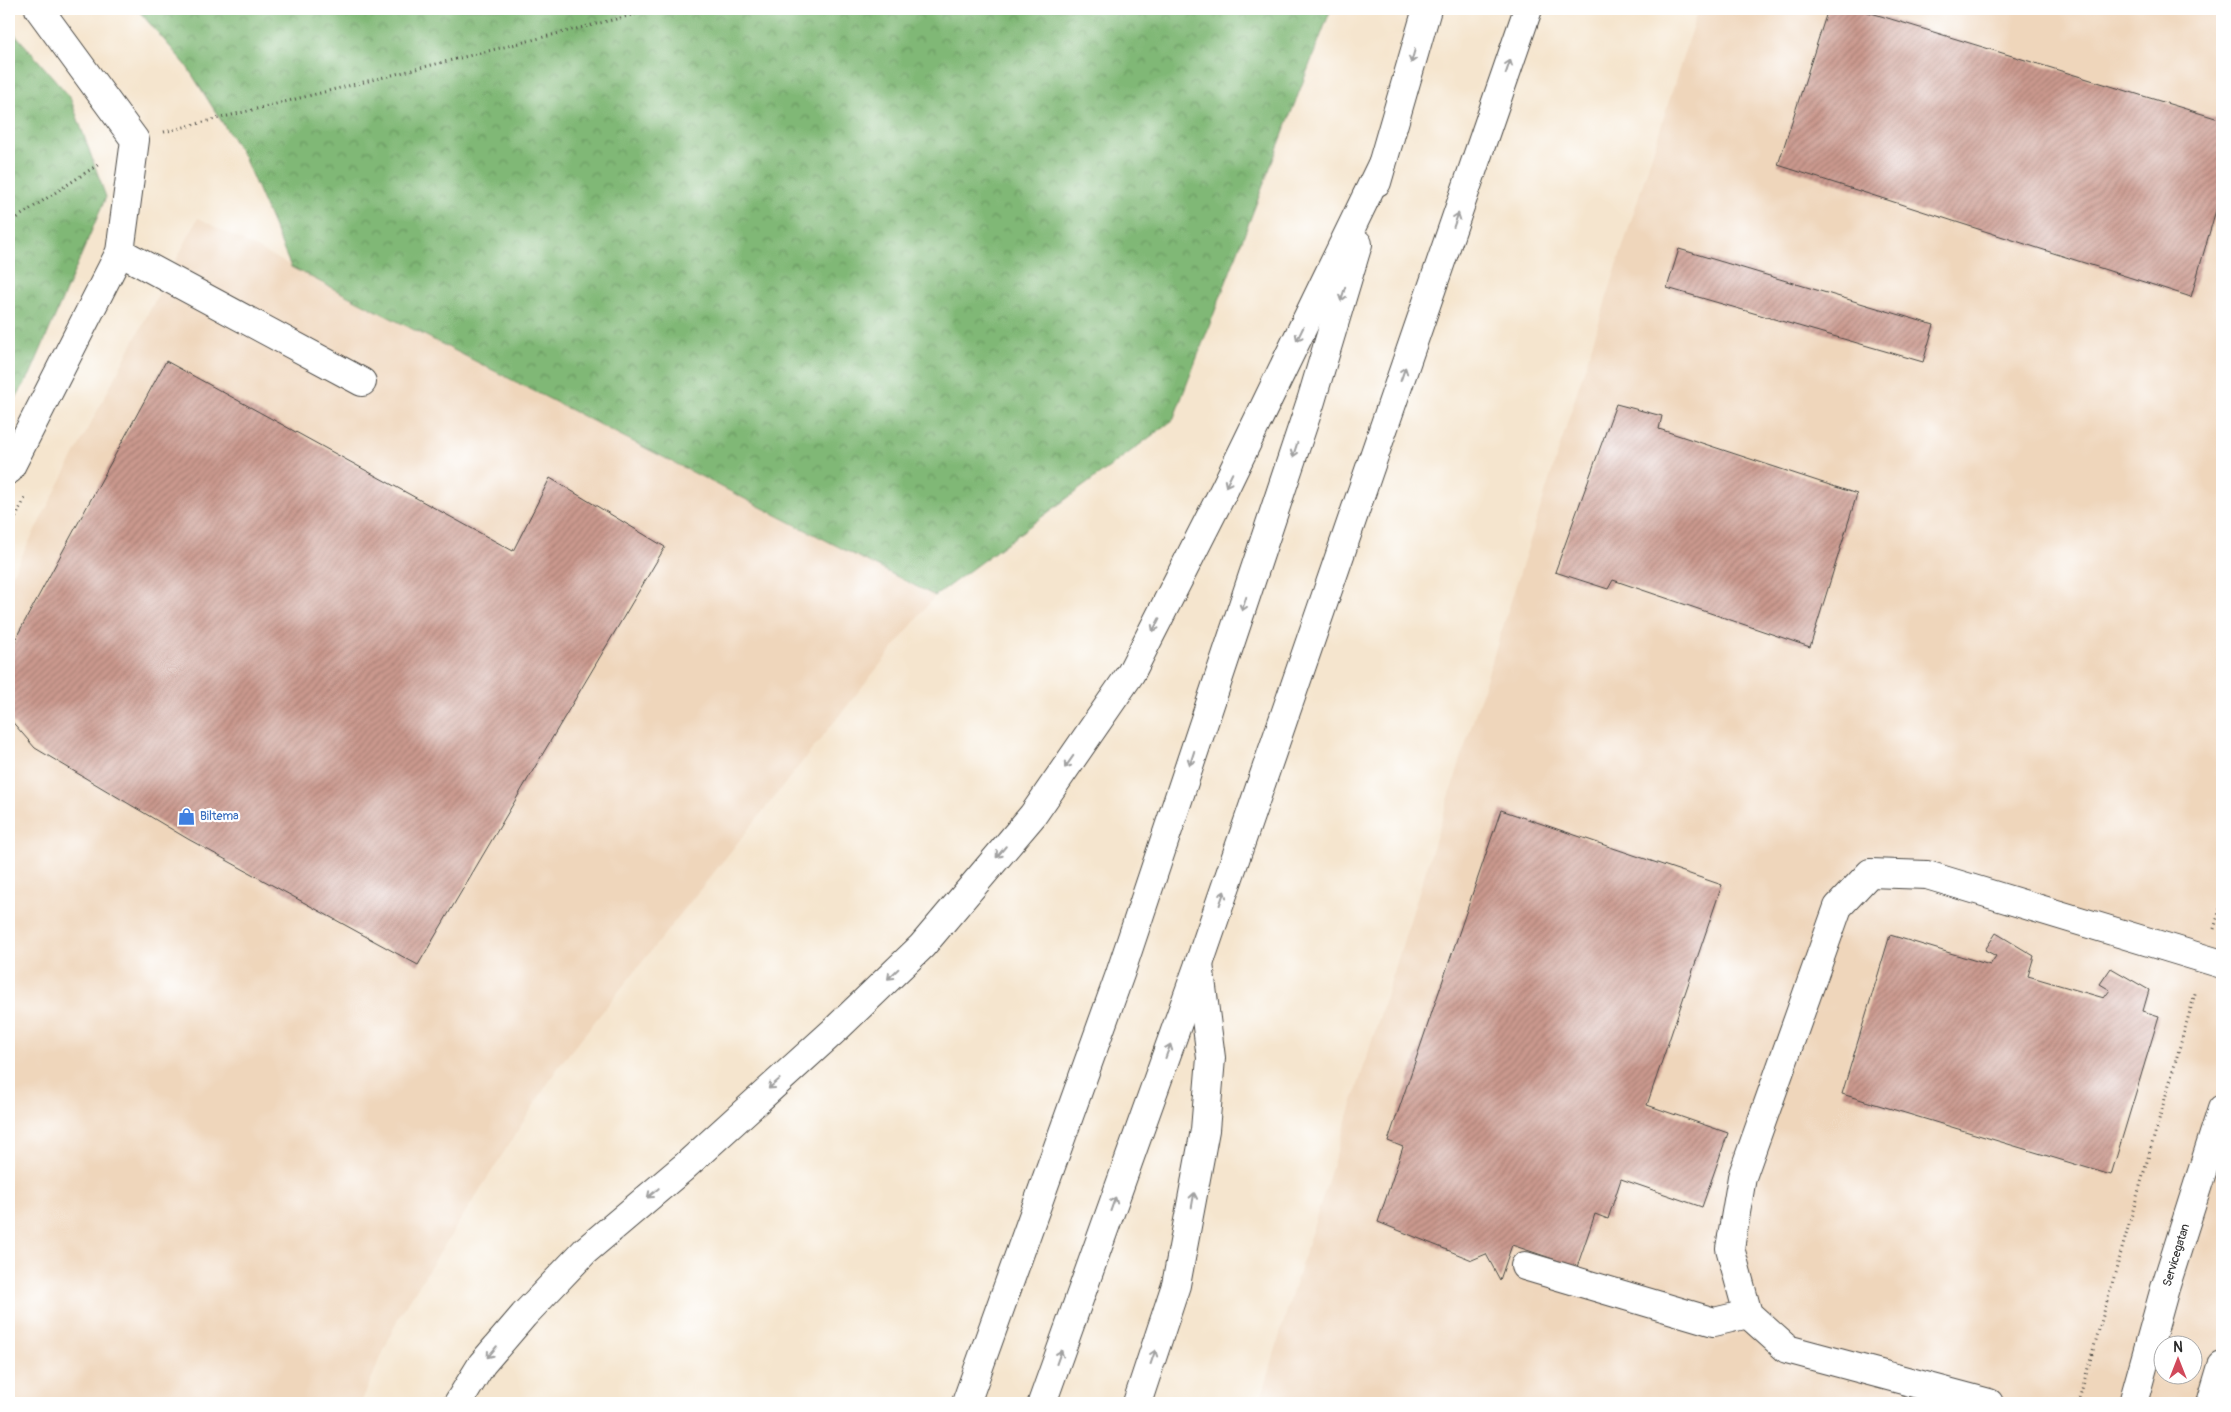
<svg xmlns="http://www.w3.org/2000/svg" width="2231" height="1412" font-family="Pangolin,sans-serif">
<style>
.built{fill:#efd6bb;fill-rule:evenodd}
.forest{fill:url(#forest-crowns);stroke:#567250}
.building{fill:url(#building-hatch)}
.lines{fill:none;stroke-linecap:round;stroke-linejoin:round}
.minor-casing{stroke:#494743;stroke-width:30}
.highway-casing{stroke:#494743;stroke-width:30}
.path{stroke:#494743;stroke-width:3;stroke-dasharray:1 4;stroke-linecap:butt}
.minor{stroke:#fff;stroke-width:28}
.highway{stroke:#fff;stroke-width:28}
.oneway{stroke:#a0a0a0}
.labels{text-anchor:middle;stroke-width:4.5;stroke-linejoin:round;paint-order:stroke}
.shop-label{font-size:12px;fill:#366cbe;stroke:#fff;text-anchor:start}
.street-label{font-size:12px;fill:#2b2b2b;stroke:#fff}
</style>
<defs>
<pattern id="forest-crowns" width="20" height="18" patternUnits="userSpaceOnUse" patternTransform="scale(1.25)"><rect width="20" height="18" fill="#80b876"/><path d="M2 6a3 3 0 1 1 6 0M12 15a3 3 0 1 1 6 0" fill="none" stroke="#699661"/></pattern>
<pattern id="building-hatch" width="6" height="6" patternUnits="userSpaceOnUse" patternTransform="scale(1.25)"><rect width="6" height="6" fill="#cb998e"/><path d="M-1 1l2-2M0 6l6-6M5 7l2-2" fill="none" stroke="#a57d74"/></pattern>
</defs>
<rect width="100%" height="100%" fill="#fff"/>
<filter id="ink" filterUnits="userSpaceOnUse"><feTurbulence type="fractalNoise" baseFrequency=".02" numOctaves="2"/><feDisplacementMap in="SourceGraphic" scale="10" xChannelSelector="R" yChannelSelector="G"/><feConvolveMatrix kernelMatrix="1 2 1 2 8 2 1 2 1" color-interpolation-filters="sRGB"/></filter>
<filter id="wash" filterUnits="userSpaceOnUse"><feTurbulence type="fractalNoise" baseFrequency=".0096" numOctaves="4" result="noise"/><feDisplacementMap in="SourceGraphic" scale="20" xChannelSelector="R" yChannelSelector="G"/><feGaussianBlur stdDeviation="1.12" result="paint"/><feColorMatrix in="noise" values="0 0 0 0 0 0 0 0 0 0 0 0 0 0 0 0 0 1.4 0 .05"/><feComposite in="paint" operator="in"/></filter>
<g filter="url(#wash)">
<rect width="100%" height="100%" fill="#f5e5ce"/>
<!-- built -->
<g class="built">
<path d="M 1698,9 L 2222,9 L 2222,1403 L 1260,1403 L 1291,1297 ZM 2164,1344 L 2194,1344 L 2194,1374 L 2164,1374 Z"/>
<polygon points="198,218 935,596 559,1066 398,1318 361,1403 9,1403 9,580"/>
</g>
<!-- forest -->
<g class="forest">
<polygon points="137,9 1331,9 1173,420 935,596 291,267 244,157 186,65"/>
<polygon points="9,27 70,97 106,197 30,375 9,409"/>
</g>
<g id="blocks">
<!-- building -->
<g class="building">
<polygon points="1828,9 1858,9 2222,120 2222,189 2191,297 1778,165"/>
<polygon points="1679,249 1934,325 1923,362 1667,288"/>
<polygon points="166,361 513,551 550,478 665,547 418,965 188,839 35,748 9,718 9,655 19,632"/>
<polygon points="1616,404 1662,416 1659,429 1857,494 1810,647 1613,580 1608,589 1555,572"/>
<polygon points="1501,810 1722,885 1647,1105 1728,1133 1702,1207 1621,1179 1608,1219 1595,1214 1577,1267 1512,1245 1500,1280 1486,1254 1472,1260 1378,1222 1403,1147 1388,1141"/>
<polygon points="1996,933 2034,956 2028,976 2104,998 2110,990 2100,984 2111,968 2149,990 2143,1011 2159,1016 2111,1175 1842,1094 1890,935 1990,965 1996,956 1985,950"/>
</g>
</g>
</g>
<g filter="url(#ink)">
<use href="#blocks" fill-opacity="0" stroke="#494743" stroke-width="1"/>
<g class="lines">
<defs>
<g id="minor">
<polyline points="120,252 362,382"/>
<polyline points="9,470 120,252 135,140 39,9"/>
<polyline points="1525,1266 1714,1322 1748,1314"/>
<polyline points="1137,1403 1176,1285 1205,1130 1211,1058 1199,964"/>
<polyline points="1989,1403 1787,1349 1748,1314 1730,1248 1742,1177 1838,907 1870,873 1927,875 2222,964"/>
<polyline points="2133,1403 2165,1288 2222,1109"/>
<polyline points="2211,1403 2222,1366"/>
</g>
<g id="highway">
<polyline points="1377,182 1427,9"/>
<polyline points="458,1403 482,1364 524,1315 585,1251 683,1168 836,1029 922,946 1033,815 1131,673 1225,488 1382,164"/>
<polyline points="966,1403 1120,974 1311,401 1358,244"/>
<polyline points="1042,1403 1199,964 1528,9"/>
</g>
</defs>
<!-- minor casing -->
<use href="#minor" class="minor-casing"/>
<!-- highway casing -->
<use href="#highway" class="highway-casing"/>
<!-- path -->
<g class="path">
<polyline points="164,132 656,9"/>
<polyline points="9,223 99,164"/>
<polyline points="9,531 25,498"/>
<polyline points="2214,929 2222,902"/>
<polyline points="2078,1403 2196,990"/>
</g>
<!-- minor -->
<use href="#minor" class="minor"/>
<!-- highway -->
<use href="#highway" class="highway"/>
</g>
<!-- one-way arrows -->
<defs><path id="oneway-shaft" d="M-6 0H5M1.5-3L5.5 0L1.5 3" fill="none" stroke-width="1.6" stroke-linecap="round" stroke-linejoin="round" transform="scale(1.25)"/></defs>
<g class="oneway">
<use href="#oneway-shaft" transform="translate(1413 56) rotate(106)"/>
<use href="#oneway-shaft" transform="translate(1508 67) rotate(-71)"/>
<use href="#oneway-shaft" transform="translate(1456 220) rotate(-71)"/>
<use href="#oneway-shaft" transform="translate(1343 294) rotate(107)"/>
<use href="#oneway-shaft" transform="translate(1300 334) rotate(116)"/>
<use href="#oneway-shaft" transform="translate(1403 374) rotate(-71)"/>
<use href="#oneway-shaft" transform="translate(1295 450) rotate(108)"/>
<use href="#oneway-shaft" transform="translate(1229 480) rotate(116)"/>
<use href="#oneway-shaft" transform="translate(1244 604) rotate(108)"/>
<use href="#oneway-shaft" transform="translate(1156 625) rotate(117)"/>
<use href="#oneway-shaft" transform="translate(1192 758) rotate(108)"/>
<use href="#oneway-shaft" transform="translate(1069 762) rotate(125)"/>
<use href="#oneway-shaft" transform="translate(1001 852) rotate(130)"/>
<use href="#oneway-shaft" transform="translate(1222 898) rotate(-71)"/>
<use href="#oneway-shaft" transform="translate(893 974) rotate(136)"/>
<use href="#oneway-shaft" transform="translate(1168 1051) rotate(-70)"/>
<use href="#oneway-shaft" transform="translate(774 1084) rotate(139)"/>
<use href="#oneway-shaft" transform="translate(653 1193) rotate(140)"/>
<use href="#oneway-shaft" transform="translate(1193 1200) rotate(-80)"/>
<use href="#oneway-shaft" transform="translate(1113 1204) rotate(-70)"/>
<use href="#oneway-shaft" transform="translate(492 1352) rotate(130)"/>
<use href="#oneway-shaft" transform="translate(1059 1357) rotate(-70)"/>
<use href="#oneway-shaft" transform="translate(1153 1357) rotate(-71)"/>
</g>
</g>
<!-- icons -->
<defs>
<symbol id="shop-bare" viewBox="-9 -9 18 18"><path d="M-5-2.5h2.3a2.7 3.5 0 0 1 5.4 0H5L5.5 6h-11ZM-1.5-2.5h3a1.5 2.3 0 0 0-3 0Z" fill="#3f7fe0" stroke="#fff" stroke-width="2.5" paint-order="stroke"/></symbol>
</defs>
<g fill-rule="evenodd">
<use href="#shop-bare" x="174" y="804" width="25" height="25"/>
</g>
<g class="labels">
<!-- shop labels -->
<g class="shop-label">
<text x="200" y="820">Biltema</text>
</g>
<!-- street labels -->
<g class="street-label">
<text transform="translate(2176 1255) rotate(-73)" y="4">Servicegatan</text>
</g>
</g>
<!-- margin -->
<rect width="2231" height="1412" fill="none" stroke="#fff" stroke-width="30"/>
<!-- north arrow -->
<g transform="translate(2178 1360)"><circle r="24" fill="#ffffff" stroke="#aaaaaa"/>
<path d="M0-4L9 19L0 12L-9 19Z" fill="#d1495b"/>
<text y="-8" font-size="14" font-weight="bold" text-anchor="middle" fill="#2b2b2b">N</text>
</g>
</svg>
